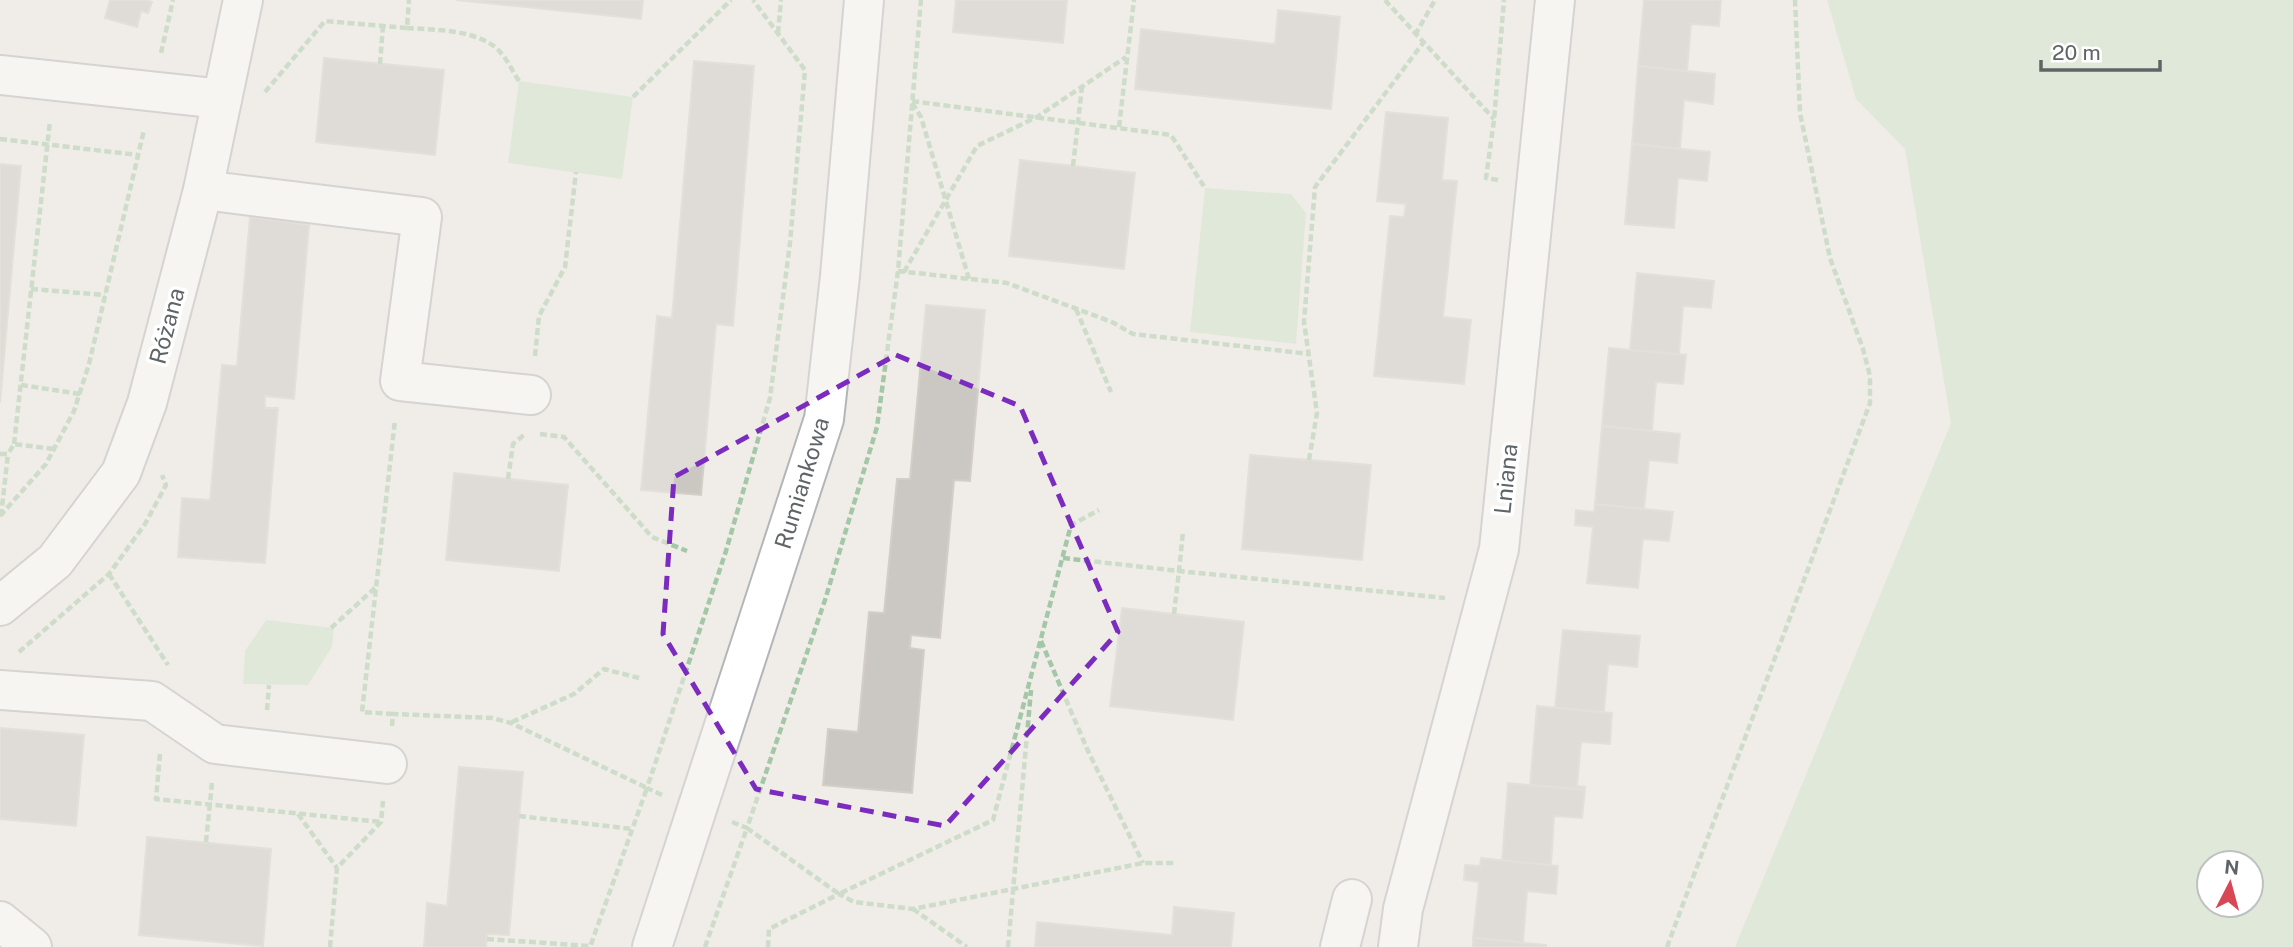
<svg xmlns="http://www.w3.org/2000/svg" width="2293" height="947" font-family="'Public Sans',sans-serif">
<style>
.green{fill:#cde4c8;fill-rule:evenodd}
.building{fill:#cbc8c4;stroke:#d4cec7;stroke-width:2}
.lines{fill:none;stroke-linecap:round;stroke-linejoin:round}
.minor-casing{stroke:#b3b6b8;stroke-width:42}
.path{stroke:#a4c7a7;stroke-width:4.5;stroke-dasharray:7 3.5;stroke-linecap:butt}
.minor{stroke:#fff;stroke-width:38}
.marked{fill:none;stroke:#7b2cbf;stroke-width:5;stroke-dasharray:14 9;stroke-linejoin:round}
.labels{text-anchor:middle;stroke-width:7;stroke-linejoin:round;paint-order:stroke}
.street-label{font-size:23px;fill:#5f6466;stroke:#fff}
</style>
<rect width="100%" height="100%" fill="#f0ede8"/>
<!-- green -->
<g class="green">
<path d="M 1827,0 L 2293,0 L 2293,947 L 1735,947 L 1951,423 L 1905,149 L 1856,99 ZM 2209,863 L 2251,863 L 2251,905 L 2209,905 Z"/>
<polygon points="519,81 633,97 622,179 508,163"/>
<polygon points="1205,188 1291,194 1306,213 1296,344 1190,332"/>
<polygon points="266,620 334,628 332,647 308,685 243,684 245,651"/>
</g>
<!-- building -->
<g class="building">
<polygon points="110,0 146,0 152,2 148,13 141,11 137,27 105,18"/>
<polygon points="456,0 643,0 641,19"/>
<polygon points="956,0 1067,0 1063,43 953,32"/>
<polygon points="1644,0 1721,0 1719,26 1691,24 1687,71 1638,66"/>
<polygon points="1278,10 1340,17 1331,109 1135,89 1141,29 1275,44"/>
<polygon points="324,58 444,70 435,155 316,142"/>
<polygon points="694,61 754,66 733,326 716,324 701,495 641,490 657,316 672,318"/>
<polygon points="1638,66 1715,74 1713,104 1684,100 1680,149 1632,144"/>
<polygon points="1386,112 1448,118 1442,180 1457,181 1443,317 1471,320 1464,384 1374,376 1390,216 1404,217 1406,204 1377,201"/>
<polygon points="1632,144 1710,152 1707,181 1678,178 1674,228 1625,224"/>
<polygon points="1020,160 1135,173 1124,269 1009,256"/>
<polygon points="0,164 21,166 0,403"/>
<polygon points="250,217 309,225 294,399 265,396 265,408 278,408 265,563 178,557 182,498 210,500 222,365 237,366"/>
<polygon points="1637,273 1714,281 1711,308 1683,306 1679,355 1630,350"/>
<polygon points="926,305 985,310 970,481 954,480 940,638 911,635 910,648 924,650 912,793 823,785 828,729 858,732 869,612 884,613 897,479 910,479"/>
<polygon points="1609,348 1686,355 1683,384 1656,382 1652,431 1602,426"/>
<polygon points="1602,426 1680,434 1677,463 1649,460 1644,509 1595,504"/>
<polygon points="1250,455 1371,465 1362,560 1242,549"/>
<polygon points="454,473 568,485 559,571 446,560"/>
<polygon points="1595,504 1673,512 1669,541 1643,539 1638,588 1587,583 1593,527 1575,525 1576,510 1594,512"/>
<polygon points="1122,608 1244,622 1233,720 1110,706"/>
<polygon points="1563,630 1640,636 1637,667 1608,664 1604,712 1555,708"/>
<polygon points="1537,706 1612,713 1610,744 1581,742 1577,786 1585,787 1585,790 1530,785"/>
<polygon points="0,728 84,735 76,826 0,819"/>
<polygon points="459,767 523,772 509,935 487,934 486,947 424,947 427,903 447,906"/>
<polygon points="1508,783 1585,790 1582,818 1554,816 1551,865 1502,861"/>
<polygon points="147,837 271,849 263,946 139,935"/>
<polygon points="1481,858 1558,866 1556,894 1527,891 1523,942 1473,938 1479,882 1464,880 1465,865 1480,866"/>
<polygon points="1174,907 1234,913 1231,947 1035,947 1037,922 1172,935"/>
<polygon points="1473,938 1546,945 1546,947 1473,947"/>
</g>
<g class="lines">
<defs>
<g id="minor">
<polyline points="0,75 222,99"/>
<polyline points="203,190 422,217 400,381 531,395"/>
<polyline points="0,606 55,561 121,473 147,403 203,190 243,0"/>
<polyline points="0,690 152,701 215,744 387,764"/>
<polyline points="0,921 32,947"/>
<polyline points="652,947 824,419 840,276 864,0"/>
<polyline points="1340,947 1352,899"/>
<polyline points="1398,947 1403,909 1499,549 1555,0"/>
</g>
</defs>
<!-- minor casing -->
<use href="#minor" class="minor-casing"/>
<!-- path -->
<g class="path">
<polyline points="1385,0 1494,119"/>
<path d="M 407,28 C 435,30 481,29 501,53 C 508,61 513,72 519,81"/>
<polyline points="778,33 781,0"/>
<polyline points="1415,35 1435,0"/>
<polyline points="161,53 173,0"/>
<polyline points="380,64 383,25"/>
<polyline points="265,92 325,21 407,28 409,0"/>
<polyline points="633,97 731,0"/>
<polyline points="1119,127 1134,0"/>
<polyline points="0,139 138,155"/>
<polyline points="1073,166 1082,87"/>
<polyline points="1498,180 1486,178 1494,120 1504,0"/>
<polyline points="898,271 1007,283 1112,322 1133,334 1310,354"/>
<polyline points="904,272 977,146 1037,117 1126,57"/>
<polyline points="969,279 921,117 911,101 1171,135 1205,188"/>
<polyline points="31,289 105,295"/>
<polyline points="1076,309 1111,392"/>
<polyline points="535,356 539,316 565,267 576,172"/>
<polyline points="21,385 80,394"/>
<polyline points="540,434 564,437 652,537 687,551"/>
<polyline points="14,444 50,121"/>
<polyline points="0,454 8,454 14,444 54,449"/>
<polyline points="1309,460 1317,413 1304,322 1315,187 1423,43"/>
<polyline points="508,479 513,444 524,435"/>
<polyline points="0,516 46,464 74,411 89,364 144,130"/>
<polyline points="1,516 8,454"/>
<polyline points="1063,558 1179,571 1183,532"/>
<polyline points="109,574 168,665"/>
<polyline points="1174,614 1179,571 1445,598"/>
<polyline points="331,628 375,588"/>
<polyline points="1041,641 1088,751 1143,863"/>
<polyline points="19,652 109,574 145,524 166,485 162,475"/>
<polyline points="267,710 269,685"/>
<polyline points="393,714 362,712 395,420"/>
<polyline points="512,722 574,694 604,669 639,678"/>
<polyline points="392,726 393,714 492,718 511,723 647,788 590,947"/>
<polyline points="160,754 156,799 381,822"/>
<polyline points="662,795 647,788 726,551 770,398 790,243 805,70 753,0"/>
<polyline points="298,814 337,868"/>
<polyline points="519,816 633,829"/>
<polyline points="732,822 747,828 825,600 877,427 898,271 921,0"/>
<polyline points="206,842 212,783"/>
<polyline points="913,909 967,947"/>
<polyline points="487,939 590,946"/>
<polyline points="330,947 337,868 381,822 383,801"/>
<polyline points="705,947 747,828 839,894 993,820 1071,525 1099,510"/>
<polyline points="768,947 769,929 839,894 854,902 913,909 1143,863 1174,863"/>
<polyline points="1008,947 1031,690"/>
<polyline points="1667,947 1870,403 1870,376 1863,349 1830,258 1800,113 1795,0"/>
</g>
<!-- minor -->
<use href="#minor" class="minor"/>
</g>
<!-- marked area -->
<path d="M0 0H2293V947H0ZM 896,355 L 1020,406 L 1118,632 L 945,826 L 756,789 L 663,634 L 674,477 Z" fill="#f0ede8" fill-opacity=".55" fill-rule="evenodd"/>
<path class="marked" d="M 896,355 L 1020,406 L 1118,632 L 945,826 L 756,789 L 663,634 L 674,477 Z"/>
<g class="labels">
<!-- street labels -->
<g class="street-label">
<text transform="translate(167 326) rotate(-75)" y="8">Różana</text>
<text transform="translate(1506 479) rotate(-84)" y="8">Lniana</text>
<text transform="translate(802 483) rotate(-73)" y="8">Rumiankowa</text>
</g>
</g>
<!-- north arrow -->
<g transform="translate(2230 884) rotate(6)"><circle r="33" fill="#ffffff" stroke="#bfc1c2" stroke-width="2"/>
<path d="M0-5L12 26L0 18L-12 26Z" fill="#d74756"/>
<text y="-10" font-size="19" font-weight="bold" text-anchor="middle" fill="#5f6466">N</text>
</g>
<!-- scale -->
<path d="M2041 60v10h119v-10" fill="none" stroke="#5f6466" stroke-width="3.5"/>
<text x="2052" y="60" font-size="21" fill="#5f6466" stroke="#ffffff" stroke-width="5" paint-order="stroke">20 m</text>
</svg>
